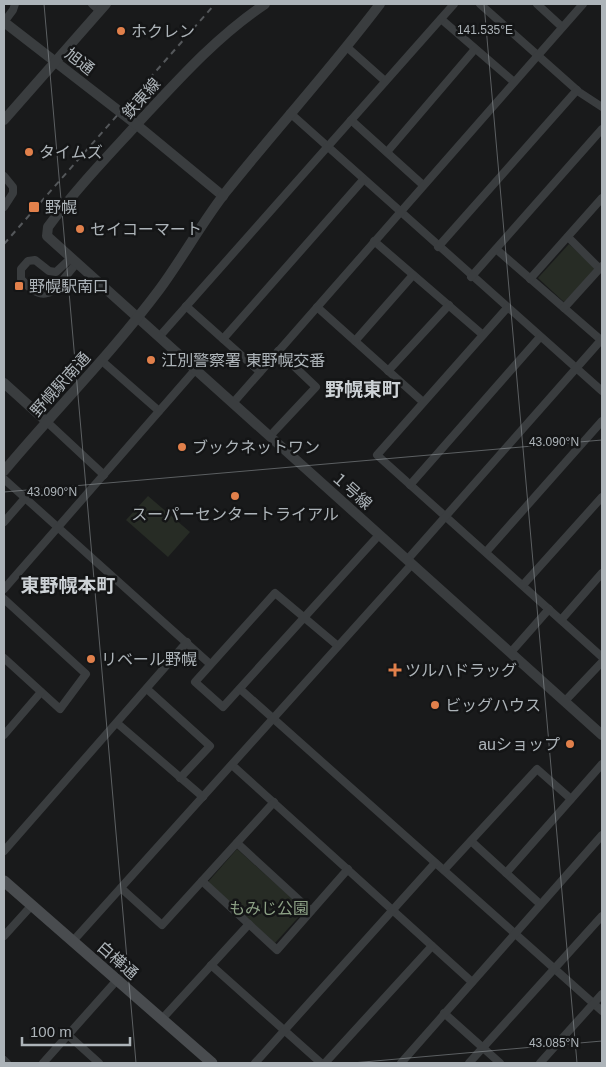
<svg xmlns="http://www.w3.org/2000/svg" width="606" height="1067" font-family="Arial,'Noto Sans JP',sans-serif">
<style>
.green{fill:#272c25}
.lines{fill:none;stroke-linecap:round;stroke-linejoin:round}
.minor{stroke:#3a3d3f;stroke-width:8}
.tertiary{stroke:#3a3d3f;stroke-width:10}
.secondary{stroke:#494c4f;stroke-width:11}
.rail{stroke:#54575a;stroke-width:2;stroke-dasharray:6 5;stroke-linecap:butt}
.ticks{fill:none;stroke:#adb4b9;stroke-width:1;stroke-opacity:0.45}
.poi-dot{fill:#e1804b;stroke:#141516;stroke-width:2}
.labels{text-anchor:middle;stroke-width:5;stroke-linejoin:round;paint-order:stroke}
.poi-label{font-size:16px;fill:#adb4b9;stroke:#141516;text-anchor:start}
.street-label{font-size:16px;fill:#adb4b9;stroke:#141516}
.park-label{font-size:16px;fill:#8da286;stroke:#141516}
.quarter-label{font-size:19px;font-weight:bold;fill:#cdd2d6;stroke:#141516}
.ticks-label{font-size:12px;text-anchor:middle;fill:#adb4b9;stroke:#141516;stroke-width:5;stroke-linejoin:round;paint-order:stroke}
</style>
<rect width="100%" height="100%" fill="#191a1b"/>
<!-- green -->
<g class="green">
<polygon points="569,244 596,269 564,302 538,278"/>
<polygon points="148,496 190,532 168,557 126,520"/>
<polygon points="237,849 305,910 275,943 208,882"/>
</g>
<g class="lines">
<!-- minor -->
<g class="minor">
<polyline points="92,4 100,11"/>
<polyline points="480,4 579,92 602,107"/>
<polyline points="537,4 562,27"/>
<polyline points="441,19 514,82"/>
<polyline points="4,22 13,10 15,4"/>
<polyline points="348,48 385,81"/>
<polyline points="290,113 602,391"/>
<polyline points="351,120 423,185"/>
<polyline points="387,152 475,49"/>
<polyline points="4,176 13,187 13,193 4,207"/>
<polyline points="568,237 600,269"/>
<polyline points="374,241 483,335"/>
<polyline points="438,247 577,90"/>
<polyline points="496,249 601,340"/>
<path d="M 71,258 L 56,272 L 49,271 L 35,260 L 28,261 L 21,269 L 21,279 C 48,310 56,286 77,263"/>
<polyline points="471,277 602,129"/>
<polyline points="530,279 602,198"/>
<polyline points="186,306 260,372"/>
<polyline points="317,307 423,402"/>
<polyline points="507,308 377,455 602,657"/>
<polyline points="564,308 602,266"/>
<polyline points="159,337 454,4"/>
<polyline points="223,339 363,180"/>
<polyline points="355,341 413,275"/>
<polyline points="102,361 159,411"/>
<polyline points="388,371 449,305"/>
<polyline points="233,403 583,4"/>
<polyline points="46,421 104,475"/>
<polyline points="270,436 316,387 278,351"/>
<polyline points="4,479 210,664"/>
<polyline points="410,485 540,337"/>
<polyline points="4,522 25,498"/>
<polyline points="486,552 602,421"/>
<polyline points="407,560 602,339"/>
<polyline points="523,585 602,497"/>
<polyline points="4,589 195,370"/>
<polyline points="4,599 86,674 60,709 4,658"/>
<polyline points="561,620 602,573"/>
<polyline points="338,646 275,593 195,682 223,707 379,535"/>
<polyline points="512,651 549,609"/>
<polyline points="147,689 210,746 180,778"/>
<polyline points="240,689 602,1011"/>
<polyline points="565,701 602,662"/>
<polyline points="117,723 203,797"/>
<polyline points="4,735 41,692"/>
<polyline points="232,765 472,982"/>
<polyline points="471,841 540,904"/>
<polyline points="237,843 311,911"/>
<polyline points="4,851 187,642"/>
<polyline points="444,870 537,769 571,799"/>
<polyline points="506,873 602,764"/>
<polyline points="202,881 277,950 348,869"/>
<polyline points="121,888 162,925 274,802"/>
<polyline points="4,936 32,905"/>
<polyline points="73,941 412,564"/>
<polyline points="211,965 321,1063"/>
<polyline points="444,1013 500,1063"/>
<polyline points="162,1019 249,924"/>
<polyline points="68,1035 99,1063"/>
<polyline points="4,1060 7,1063"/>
<polyline points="43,1063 117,980"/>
<polyline points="255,1063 435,863"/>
<polyline points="325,1063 432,946"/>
<polyline points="401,1063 602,835"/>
<polyline points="469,1063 602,916"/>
<polyline points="540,1063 602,994"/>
</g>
<!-- tertiary -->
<g class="tertiary">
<path d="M 265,4 C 216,37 178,80 138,123 C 107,157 75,190 48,227 L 47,236 L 602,735"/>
<polyline points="4,22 137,125 223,196"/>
<polyline points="4,120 106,4"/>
<polyline points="4,383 46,421"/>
<path d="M 4,471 C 55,410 111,354 159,290 C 182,259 201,224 225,193 C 276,129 331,69 380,4"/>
</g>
<!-- secondary -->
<polyline class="secondary" points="4,881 212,1063"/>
<!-- rail -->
<polyline class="rail" points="4,244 215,4"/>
</g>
<!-- ticks -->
<path class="ticks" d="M 44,4 L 136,1063M 484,4 L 577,1063M 4,492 L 602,440M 352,1063 L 602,1041"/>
<!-- markers -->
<g class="poi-dot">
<circle cx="121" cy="31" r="5"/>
<circle cx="29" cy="152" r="5"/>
<rect x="28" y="201" width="12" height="12" rx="2.5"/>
<circle cx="80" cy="229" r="5"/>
<rect x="14" y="281" width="10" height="10" rx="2.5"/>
<circle cx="151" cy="360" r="5"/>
<circle cx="182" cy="447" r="5"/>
<circle cx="235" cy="496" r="5"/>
<circle cx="91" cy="659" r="5"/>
<path d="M392.5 662.5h5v5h5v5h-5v5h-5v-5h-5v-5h5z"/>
<circle cx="435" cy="705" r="5"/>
<circle cx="570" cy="744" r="5"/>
</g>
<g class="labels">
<!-- poi labels -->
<g class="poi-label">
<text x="131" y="37">ホクレン</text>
<text x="39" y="158">タイムズ</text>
<text x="45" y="213">野幌</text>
<text x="90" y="235">セイコーマート</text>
<text x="29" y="292">野幌駅南口</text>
<text x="161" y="366">江別警察署 東野幌交番</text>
<text x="192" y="453">ブックネットワン</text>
<text x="235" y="520" text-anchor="middle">スーパーセンタートライアル</text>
<text x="101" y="665">リベール野幌</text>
<text x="405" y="676">ツルハドラッグ</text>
<text x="445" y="711">ビッグハウス</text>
<text x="560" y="750" text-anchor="end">auショップ</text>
</g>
<!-- street labels -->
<g class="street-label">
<text transform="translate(80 61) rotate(38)" y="6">旭通</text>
<text transform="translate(141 98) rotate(-48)" y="6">鉄東線</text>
<text transform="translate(60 384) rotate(-48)" y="6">野幌駅南通</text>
<text transform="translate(352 490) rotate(42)" y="6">１号線</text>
<text transform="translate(118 960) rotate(41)" y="6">白樺通</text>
</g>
<!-- park labels -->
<g class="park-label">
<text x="269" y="914">もみじ公園</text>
</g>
<!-- quarter labels -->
<g class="quarter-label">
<text x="363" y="396">野幌東町</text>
<text x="68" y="592">東野幌本町</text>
</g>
</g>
<g class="ticks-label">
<text x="485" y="34">141.535°E</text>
<text x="554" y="446">43.090°N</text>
<text x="52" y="496">43.090°N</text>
<text x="554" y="1047">43.085°N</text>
</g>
<!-- border -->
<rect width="606" height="1067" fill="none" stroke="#adb4b9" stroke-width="10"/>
<!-- scale -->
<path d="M22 1037v8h108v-8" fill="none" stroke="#adb4b9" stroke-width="2.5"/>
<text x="30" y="1037" font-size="15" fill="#adb4b9" stroke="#141516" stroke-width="4" paint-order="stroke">100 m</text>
</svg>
